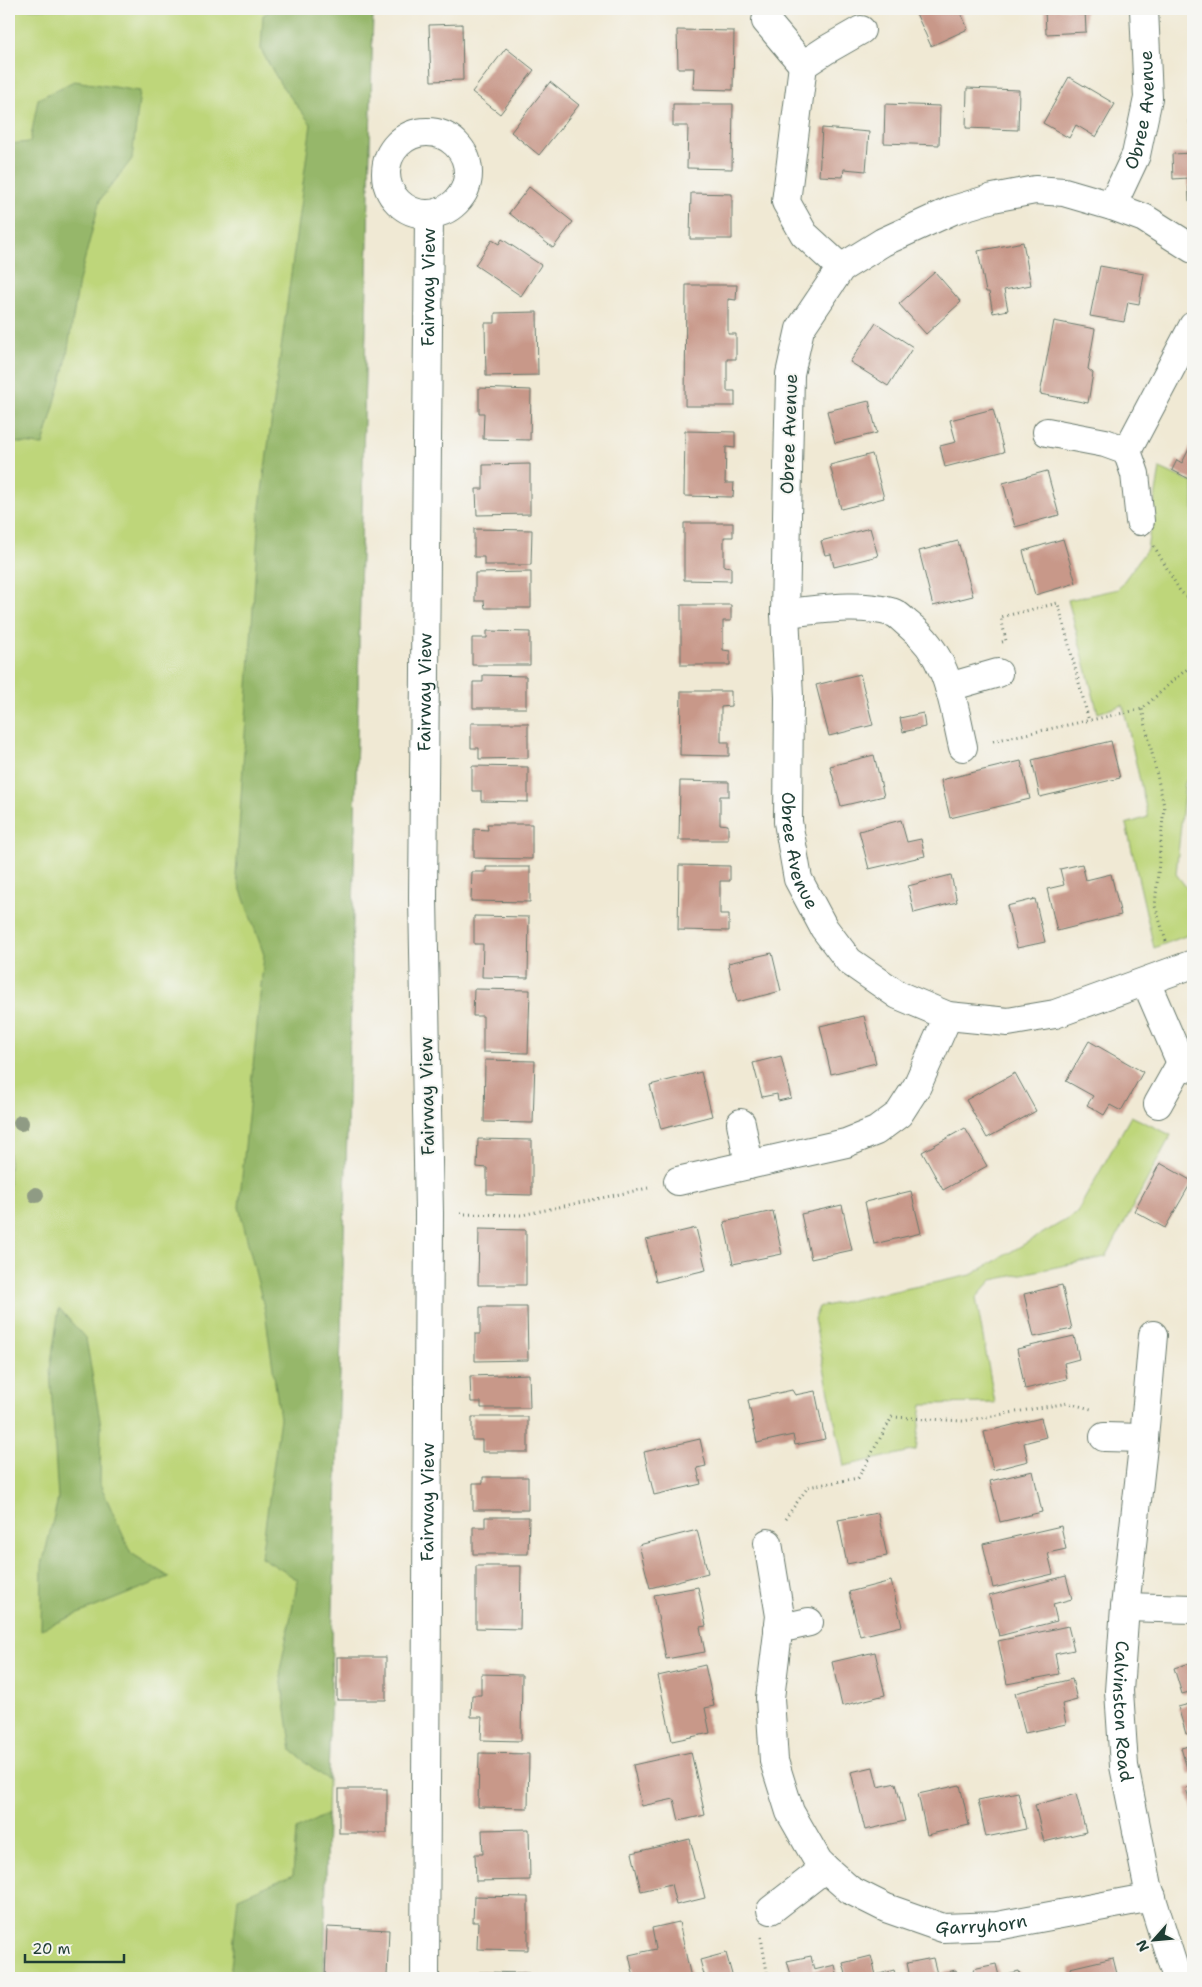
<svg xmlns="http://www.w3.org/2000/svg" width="1202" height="1987" font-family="'Shantell Sans',sans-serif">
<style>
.green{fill:#bed67a;stroke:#6e8a57}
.forest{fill:#96b76a;stroke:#5a7a4f}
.building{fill:#c89889}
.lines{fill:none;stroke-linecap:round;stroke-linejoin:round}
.street-casing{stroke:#68796c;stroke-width:30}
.path{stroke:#68796c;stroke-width:3;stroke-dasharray:1 4;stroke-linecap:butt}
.street{stroke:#fff;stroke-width:28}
.tree{fill:#8f9b84}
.labels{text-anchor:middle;stroke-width:4;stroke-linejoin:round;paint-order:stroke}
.street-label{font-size:18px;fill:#1f3d34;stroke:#f6f6f2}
</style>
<rect width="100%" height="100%" fill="#f6f6f2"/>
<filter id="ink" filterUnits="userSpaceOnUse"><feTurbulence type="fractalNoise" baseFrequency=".02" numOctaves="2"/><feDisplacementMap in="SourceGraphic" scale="10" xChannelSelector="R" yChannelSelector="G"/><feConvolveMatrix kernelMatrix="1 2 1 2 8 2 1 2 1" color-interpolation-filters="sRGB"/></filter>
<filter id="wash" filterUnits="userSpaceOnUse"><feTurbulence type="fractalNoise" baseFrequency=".0096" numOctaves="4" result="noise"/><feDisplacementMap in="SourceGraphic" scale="20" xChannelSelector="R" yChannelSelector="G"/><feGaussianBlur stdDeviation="1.12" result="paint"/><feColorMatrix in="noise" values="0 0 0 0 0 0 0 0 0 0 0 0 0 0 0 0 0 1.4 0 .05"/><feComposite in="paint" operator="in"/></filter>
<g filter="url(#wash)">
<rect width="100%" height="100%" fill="#f0e9d4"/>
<!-- green -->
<g class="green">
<polygon points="9,9 373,9 352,959 327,1814 324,1978 9,1978"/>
<polygon points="1160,468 1193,483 1193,769 1185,783 1176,874 1193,896 1193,933 1154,948 1126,824 1148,817 1123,705 1098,713 1068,600 1118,589 1147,549"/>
<polygon points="1131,1116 1171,1135 1106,1257 992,1280 976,1298 995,1403 922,1404 916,1450 844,1466 814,1319 819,1307 971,1275 1076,1214"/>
</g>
<!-- forest -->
<g class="forest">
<polygon points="273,9 373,9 352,959 328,1780 292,1751 280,1670 298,1580 261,1557 280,1418 265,1311 239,1207 264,955 236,876 259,514 311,124 281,85 261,50 263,15"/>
<polygon points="74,81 140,91 132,159 100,200 79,281 65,367 43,445 9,442 9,144 30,142 38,99"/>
<polygon points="59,1308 86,1339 101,1426 100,1484 131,1553 169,1577 41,1629 42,1565 58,1499 50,1369"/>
<polygon points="327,1814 324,1978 230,1978 238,1898 293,1875 296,1830"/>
</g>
<g id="blocks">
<!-- building -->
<g class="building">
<polygon points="914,9 959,9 968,29 931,46"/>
<polygon points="1045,9 1085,9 1086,32 1046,34"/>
<polygon points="462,24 463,80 431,81 429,25"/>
<polygon points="677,30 734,31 733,90 693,89 694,68 678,68"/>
<polygon points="506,48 534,70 500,114 472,92"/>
<polygon points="1069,77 1115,104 1096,137 1076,125 1069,138 1043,123"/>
<polygon points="550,82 579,105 539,155 511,132"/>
<polygon points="967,88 1019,90 1018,130 966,128"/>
<polygon points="1188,90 1193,90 1193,138 1190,138"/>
<polygon points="673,104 733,104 732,169 687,168 688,126 673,126"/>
<polygon points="885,104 940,106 939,145 884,143"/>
<polygon points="822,128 869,132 866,171 844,169 843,177 819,176"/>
<polygon points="1193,153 1193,201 1189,201 1188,178 1173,179 1172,154"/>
<polygon points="529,187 573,222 553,248 509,213"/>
<polygon points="691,193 732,194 732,239 690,239"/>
<polygon points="502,239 541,265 521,296 475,265 492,240 499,244"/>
<polygon points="1023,242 1031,285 1004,290 1008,310 993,313 989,292 986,292 978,251"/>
<polygon points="1100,266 1144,274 1139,304 1128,302 1124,322 1090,316"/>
<polygon points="935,272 961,302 926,334 899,304"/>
<polygon points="686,285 737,285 736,300 728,299 728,334 736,334 736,359 727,359 727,391 735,391 735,406 685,406"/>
<polygon points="537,312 538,375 486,376 485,323 495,323 495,313"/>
<polygon points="1054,321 1095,329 1088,369 1093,373 1088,403 1040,394"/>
<polygon points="876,323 913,347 888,386 850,362"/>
<polygon points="479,388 531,390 530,440 483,439 484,413 479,413"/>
<polygon points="869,401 877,433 835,443 827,411"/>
<polygon points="993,409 1004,452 945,467 940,446 956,442 950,420"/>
<polygon points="685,431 735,432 735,448 726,447 725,483 734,483 733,497 684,496"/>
<polygon points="1193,441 1193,481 1172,470 1177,460 1182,463"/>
<polygon points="872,454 884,498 841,509 830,465"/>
<polygon points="530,464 530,514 477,515 476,489 483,489 483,465"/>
<polygon points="1047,471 1059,515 1015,527 1003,483"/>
<polygon points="684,523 733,523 733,537 724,537 724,566 731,567 731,581 684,580"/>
<polygon points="870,528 878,556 834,567 831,554 825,555 821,541"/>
<polygon points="474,529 532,530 531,565 484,565 484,557 474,557"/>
<polygon points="1063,539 1076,583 1035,595 1023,551"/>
<polygon points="958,541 973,596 933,606 919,551"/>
<polygon points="531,572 531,608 485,608 484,601 475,601 475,573"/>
<polygon points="681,605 731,605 731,621 723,621 723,650 730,651 730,665 681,665"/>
<polygon points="487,631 530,632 530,665 472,665 472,638 487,638"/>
<polygon points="860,674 873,725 829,736 816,685"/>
<polygon points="483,675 526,676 526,708 473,708 473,682 483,682"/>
<polygon points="681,691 731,691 731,706 721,707 721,742 729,742 729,756 680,755"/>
<polygon points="923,713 925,727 903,732 900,718"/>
<polygon points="471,723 528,723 528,758 479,759 479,748 471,748"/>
<polygon points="1111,741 1120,778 1040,797 1032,760"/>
<polygon points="874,755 884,796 841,806 830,766"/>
<polygon points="1021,761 1030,799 950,818 941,780"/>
<polygon points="472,766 528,767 528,802 481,801 481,791 472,791"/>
<polygon points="680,781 729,782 729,796 720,796 720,824 728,825 728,840 679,840"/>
<polygon points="901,820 907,842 921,839 925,856 869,869 859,831"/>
<polygon points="487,824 532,824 532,859 474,858 474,829 488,830"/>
<polygon points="1082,864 1086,880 1111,874 1121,915 1057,931 1047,889 1064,885 1060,869"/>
<polygon points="679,865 730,866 730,881 720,881 720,914 729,914 729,931 678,930"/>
<polygon points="486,867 530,867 530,902 471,901 472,872 486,872"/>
<polygon points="951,875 957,902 914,913 908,886"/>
<polygon points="1035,899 1045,942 1017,948 1007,906"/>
<polygon points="474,916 529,917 528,978 482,977 483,944 474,944"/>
<polygon points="772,953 781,991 737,1002 728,963"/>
<polygon points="474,989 530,990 528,1053 483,1052 483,1016 473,1016"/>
<polygon points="864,1016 876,1063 831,1074 820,1026"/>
<polygon points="1089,1041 1143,1072 1121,1111 1110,1105 1104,1115 1087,1105 1093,1096 1066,1081"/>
<polygon points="781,1056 791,1098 778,1101 777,1094 762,1097 753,1063"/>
<polygon points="485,1060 535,1061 533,1123 484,1122"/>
<polygon points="701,1072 712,1116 661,1129 650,1085"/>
<polygon points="1015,1073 1036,1111 987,1138 966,1100"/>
<polygon points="965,1128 987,1166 943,1190 922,1152"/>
<polygon points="478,1139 532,1140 532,1195 487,1194 487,1168 477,1167"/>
<polygon points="1160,1163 1192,1181 1165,1228 1134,1211"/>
<polygon points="911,1191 921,1233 874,1244 865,1202"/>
<polygon points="842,1205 852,1250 811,1259 801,1214"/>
<polygon points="773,1211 782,1254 733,1264 724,1222"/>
<polygon points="696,1228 706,1270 656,1282 646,1240"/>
<polygon points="479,1229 526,1230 526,1285 478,1285"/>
<polygon points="1062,1285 1072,1329 1034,1337 1024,1294"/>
<polygon points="480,1307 527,1307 528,1360 475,1361 475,1334 480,1334"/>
<polygon points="1074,1336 1079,1359 1064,1363 1067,1379 1025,1389 1017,1349"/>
<polygon points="529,1374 530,1408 481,1408 481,1402 471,1402 470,1376"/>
<polygon points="792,1390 795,1395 815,1391 825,1439 795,1445 793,1435 757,1443 748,1400"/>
<polygon points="472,1417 528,1417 528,1452 482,1452 482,1440 472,1440"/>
<polygon points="1041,1418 1046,1437 1024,1443 1028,1461 993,1470 984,1432"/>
<polygon points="700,1439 706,1466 697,1468 701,1484 654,1495 644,1452"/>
<polygon points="1033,1471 1042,1512 1000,1522 990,1481"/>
<polygon points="483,1477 528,1477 528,1510 473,1510 473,1483 483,1483"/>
<polygon points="878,1513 887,1556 847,1564 838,1520"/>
<polygon points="485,1517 529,1517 528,1554 473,1554 473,1527 485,1527"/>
<polygon points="1061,1526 1066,1549 1048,1553 1053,1574 993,1588 983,1544"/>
<polygon points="697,1530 708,1573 650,1588 639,1545"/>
<polygon points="476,1566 521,1566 520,1629 476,1628"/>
<polygon points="1066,1576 1072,1599 1053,1604 1057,1621 999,1636 989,1596"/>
<polygon points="891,1581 902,1626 860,1636 849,1592"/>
<polygon points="698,1587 706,1626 700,1627 705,1652 666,1659 654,1595"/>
<polygon points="1068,1626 1074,1650 1055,1654 1059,1674 1007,1684 998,1641"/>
<polygon points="875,1652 885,1695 842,1706 832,1662"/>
<rect x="337" y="1657" width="49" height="43"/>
<polygon points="1193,1662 1193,1691 1182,1694 1174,1668"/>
<polygon points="705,1665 714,1706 705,1708 710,1733 672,1741 658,1676"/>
<polygon points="481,1674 522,1675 521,1741 481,1740 482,1717 471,1717 472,1695 481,1695"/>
<polygon points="1072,1679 1077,1700 1062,1704 1066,1724 1025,1733 1015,1693"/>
<polygon points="1193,1703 1193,1732 1186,1734 1178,1707"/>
<polygon points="1193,1745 1193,1773 1189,1775 1181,1748"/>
<polygon points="691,1752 705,1815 679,1821 674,1799 642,1806 633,1765"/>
<polygon points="479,1753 529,1754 528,1808 478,1807"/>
<polygon points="873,1767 878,1787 896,1783 905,1821 865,1830 851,1772"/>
<polygon points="960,1785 969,1825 927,1835 918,1794"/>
<polygon points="1193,1786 1193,1813 1186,1788"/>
<rect x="339" y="1789" width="48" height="44"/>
<polygon points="1018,1792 1026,1829 986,1837 978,1800"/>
<polygon points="1076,1794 1086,1832 1044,1842 1035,1805"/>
<polygon points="529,1829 530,1880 476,1881 475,1854 483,1854 482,1830"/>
<polygon points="690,1839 705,1898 676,1905 671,1884 641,1891 632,1853"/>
<polygon points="474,1896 528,1897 528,1950 477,1949 478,1922 473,1922"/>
<polygon points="679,1922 691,1978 634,1978 629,1955 656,1949 652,1928"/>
<polygon points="327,1927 389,1930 387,1976 358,1975 358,1978 325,1978"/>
<polygon points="726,1953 733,1978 705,1978 700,1960"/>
<polygon points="811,1956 814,1970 835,1965 838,1978 792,1978 787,1961"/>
<polygon points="871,1956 876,1975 894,1970 896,1978 847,1978 843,1963"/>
<polygon points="933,1958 937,1974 956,1970 958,1978 910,1978 907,1963"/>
<polygon points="1113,1958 1118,1978 1072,1978 1070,1968"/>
<polygon points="996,1964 999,1976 1019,1971 1021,1978 975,1978 973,1969"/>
<polygon points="479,1972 529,1973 529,1978 479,1978"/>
</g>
</g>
</g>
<g filter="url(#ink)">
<use href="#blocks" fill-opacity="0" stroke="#68796c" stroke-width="1"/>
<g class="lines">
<defs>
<g id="street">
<polyline points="766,21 803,65 826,50 861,30"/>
<polyline points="803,65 786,202 804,234 841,268"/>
<circle cx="427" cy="173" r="41"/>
<path id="s1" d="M 1112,206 L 1136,155 L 1148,98 L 1144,9"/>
<path id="s2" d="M 1193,249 L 1144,218 L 1112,206 L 1064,192 L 1035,190 L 993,198 L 953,210 L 883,242 L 841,268 L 800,329 L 790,374 L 785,613 L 789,697 L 788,822 L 798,879 L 824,928 L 849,961 L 898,995 L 948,1016 L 1008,1022 L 1055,1014 L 1193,964"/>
<polyline points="1047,432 1105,443 1127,451 1135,474 1140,521"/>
<polyline points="1127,451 1193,326"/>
<path d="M 785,613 C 820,610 856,603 891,612 C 897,613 904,621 909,625 C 949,657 952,700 963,747"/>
<polyline points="949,687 998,673"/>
<polyline points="1146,982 1181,1063"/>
<polyline points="1158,1104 1181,1063 1193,1068"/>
<polyline points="741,1123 749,1165"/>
<polyline points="678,1181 846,1143 876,1131 899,1114 917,1086 948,1016"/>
<path id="s3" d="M 1153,1335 L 1144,1438 L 1125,1607 L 1119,1691 L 1124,1766 L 1148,1886 L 1177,1978"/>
<polyline points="1104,1437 1144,1438"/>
<path id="s4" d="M 768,1543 L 780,1616 L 770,1698 L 774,1761 L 790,1812 L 818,1861 L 825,1868 L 850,1890 L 886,1908 L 943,1928 L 997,1926 L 1152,1897"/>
<polyline points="1125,1607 1193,1609"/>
<polyline points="778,1629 809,1622"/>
<polyline points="771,1910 825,1868"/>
<path id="s5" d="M 425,1978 L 429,1213 L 423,898 L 429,214"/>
</g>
</defs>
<!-- street casing -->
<use href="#street" class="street-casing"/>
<!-- path -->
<g class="path">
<polyline points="1154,546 1180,591 1193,603"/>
<polyline points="1002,642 1006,641 1001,617 1058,603 1089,721"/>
<polyline points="993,741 1142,709"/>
<polyline points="1166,941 1155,906 1164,806 1142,709 1177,677 1193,665"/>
<polyline points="460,1214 522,1215 648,1188"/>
<polyline points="785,1519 808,1487 858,1478 892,1417 963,1421 1068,1403 1091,1409"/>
<polyline points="761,1937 768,1978"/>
</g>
<!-- street -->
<use href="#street" class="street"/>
</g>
<!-- trees -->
<g class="tree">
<circle cx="21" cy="1123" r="8"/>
<circle cx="36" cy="1195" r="8"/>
</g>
</g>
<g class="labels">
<!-- street labels -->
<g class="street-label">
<text dy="6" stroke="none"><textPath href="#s1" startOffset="102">Obree Avenue</textPath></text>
<text dy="6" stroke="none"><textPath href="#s5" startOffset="1691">Fairway View</textPath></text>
<text transform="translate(789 434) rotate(-88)" y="6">Obree Avenue</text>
<text dy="6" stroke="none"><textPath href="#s5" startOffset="1286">Fairway View</textPath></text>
<text dy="6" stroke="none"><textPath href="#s2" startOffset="980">Obree Avenue</textPath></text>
<text transform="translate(427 1096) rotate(-91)" y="6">Fairway View</text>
<text dy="6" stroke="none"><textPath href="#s5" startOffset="476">Fairway View</textPath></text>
<text dy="6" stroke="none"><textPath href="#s3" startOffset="378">Calvinston Road</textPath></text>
<text dy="6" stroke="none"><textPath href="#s4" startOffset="512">Garryhorn</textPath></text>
</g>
</g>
<!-- margin -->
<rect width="1202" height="1987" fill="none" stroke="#f6f6f2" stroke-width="30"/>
<!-- north arrow -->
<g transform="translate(1154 1940) rotate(243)" stroke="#f6f6f2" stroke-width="4" paint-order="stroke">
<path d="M0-4L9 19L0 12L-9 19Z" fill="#1f3d34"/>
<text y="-8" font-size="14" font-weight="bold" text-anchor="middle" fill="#1f3d34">N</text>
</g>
<!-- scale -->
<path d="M25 1954v8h99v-8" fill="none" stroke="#1f3d34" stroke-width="2.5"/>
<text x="32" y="1954" font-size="15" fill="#1f3d34" stroke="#f6f6f2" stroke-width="4" paint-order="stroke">20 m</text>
</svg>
